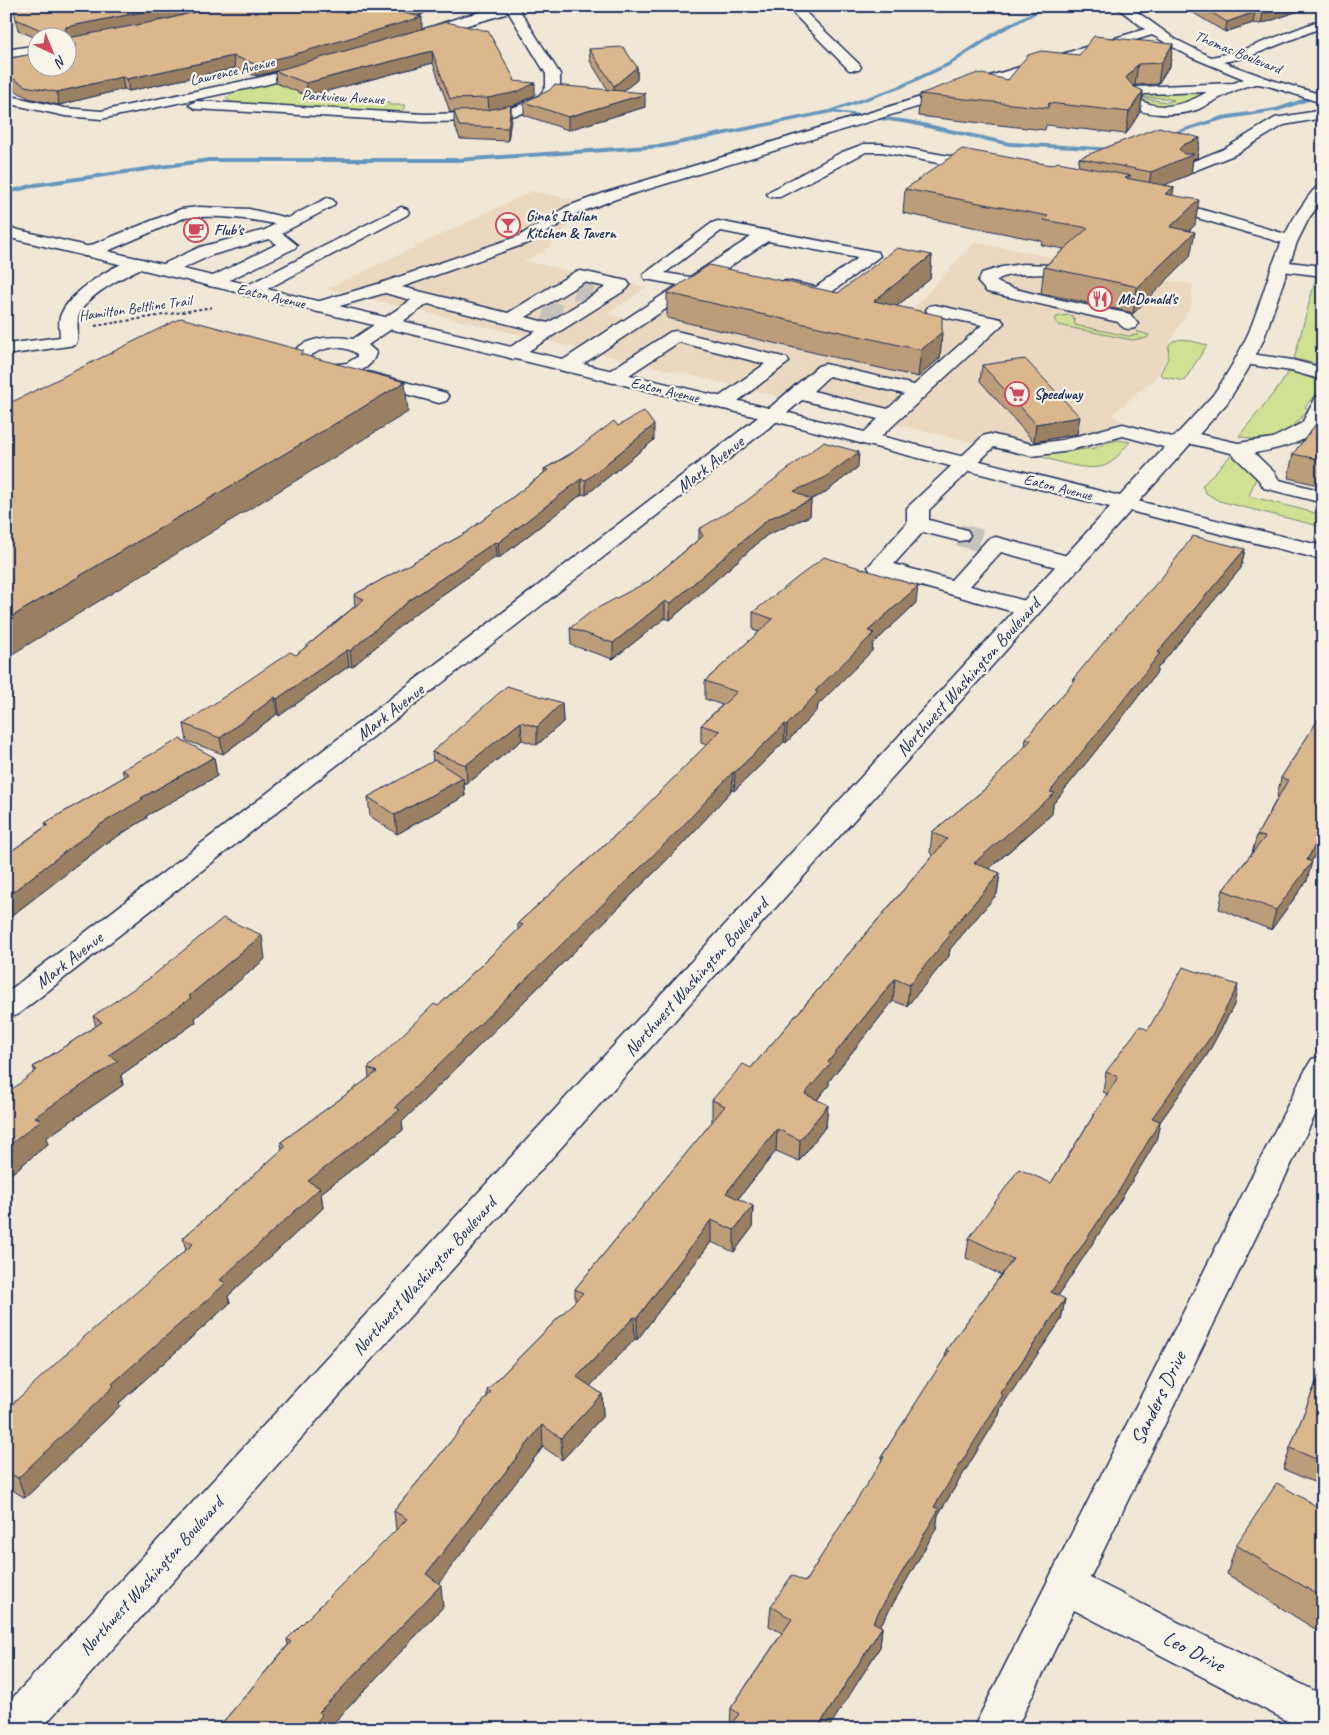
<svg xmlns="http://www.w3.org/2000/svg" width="1329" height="1735" font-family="Caveat,sans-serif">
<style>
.built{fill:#ead9c0}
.green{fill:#d1e194;stroke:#768879}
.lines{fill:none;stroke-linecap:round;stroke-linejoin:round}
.stream{fill:#6696bc;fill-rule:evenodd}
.minor-tunnel-far1{stroke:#c6c2be;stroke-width:18;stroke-dasharray:18 9;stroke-linecap:butt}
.minor-tunnel{stroke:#c6c2be;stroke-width:22;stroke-dasharray:22 11;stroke-linecap:butt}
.minor-casing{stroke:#1b2f5e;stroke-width:3}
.major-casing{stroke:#1b2f5e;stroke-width:3}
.path{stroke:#1b2f5e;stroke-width:2;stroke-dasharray:3 2.5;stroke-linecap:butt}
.minor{fill:#f7f3e8;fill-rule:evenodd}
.major{fill:#f7f3e8;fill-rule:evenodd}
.wall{fill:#bc9d79;stroke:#1b2f5e}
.shaded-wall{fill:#998063;stroke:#1b2f5e}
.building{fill:#dbb78d;stroke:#1b2f5e}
.labels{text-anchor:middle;stroke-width:4.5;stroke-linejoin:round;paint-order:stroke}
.far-street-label{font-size:15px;fill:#1b2f5e;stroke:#f7f3e8}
.far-poi-label{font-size:15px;font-weight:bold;fill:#1b2f5e;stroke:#f7f3e8;text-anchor:start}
.street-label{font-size:18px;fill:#1b2f5e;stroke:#f7f3e8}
.near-street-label{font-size:21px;fill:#1b2f5e;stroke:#f7f3e8}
</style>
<rect width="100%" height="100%" fill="#f1e7d6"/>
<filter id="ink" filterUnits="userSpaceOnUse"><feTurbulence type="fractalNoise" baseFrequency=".02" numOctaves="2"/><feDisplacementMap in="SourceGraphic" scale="10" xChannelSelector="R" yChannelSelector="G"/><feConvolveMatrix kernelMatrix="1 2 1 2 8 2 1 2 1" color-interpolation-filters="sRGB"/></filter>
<g filter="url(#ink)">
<!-- built -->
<polygon class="built" points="532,191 598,205 580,213 545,251 524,261 647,287 607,314 647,323 706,285 895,327 975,242 1193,285 1191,306 1171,340 1166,357 1157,376 1112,415 1124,422 1095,448 1038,458 327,289"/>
<!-- green -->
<g class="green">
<polygon points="280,81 291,89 317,100 346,97 363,102 389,102 389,105 406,105 400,113 234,105 226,98 236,91"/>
<path d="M 1210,91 C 1179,109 1175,110 1140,102 L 1140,98 L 1167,102 L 1174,100 L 1164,98 L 1140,97 L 1146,92 Z"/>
<polygon points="1318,270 1323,271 1323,365 1294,359"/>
<polygon points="1069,315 1074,318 1075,325 1128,336 1138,335 1136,331 1149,335 1147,338 1132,340 1058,325 1055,321 1056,317"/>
<polygon points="1183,339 1207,345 1184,381 1164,377 1160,374 1168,358 1169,345 1173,341"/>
<path d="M 1288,372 L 1301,374 L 1320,382 L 1321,387 L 1305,407 L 1308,409 C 1286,437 1275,446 1239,436 L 1281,384 Z"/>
<path d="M 1118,440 L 1130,442 C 1123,449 1116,460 1108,464 C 1091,474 1053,460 1035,455 L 1096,448 L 1105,443 Z"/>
<polygon points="1233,453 1263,478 1256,478 1249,496 1323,515 1323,527 1219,501 1206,493 1202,486"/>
</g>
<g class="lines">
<!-- stream -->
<g class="stream">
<polygon points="1039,6 1044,6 1034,15 1001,32 951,65 902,88 836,111 909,120 1010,142 1116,148 1119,150 1118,151 1010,146 909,124 831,113 663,148 457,162 209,162 35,187 6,195 6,191 35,183 209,158 457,158 663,144 829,110 898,86 947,63 997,30 1030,13"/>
<polygon points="1323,92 1323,96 1279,111 1223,120 1165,137 1160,136 1222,116 1276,108"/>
</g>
<!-- minor-tunnel-far1 -->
<g class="minor-tunnel-far1">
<polyline points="575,290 596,295"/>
<polyline points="544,310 566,314"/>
</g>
<!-- minor-tunnel -->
<polyline class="minor-tunnel" points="959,535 983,541"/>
<defs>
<g id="minor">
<polygon points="504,6 517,6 560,74 560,86 550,101 528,112 489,121 424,122 196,109 189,105 196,101 424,114 489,113 518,106 540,95 546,86 546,74 509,13 420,39 414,35 416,32 461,17"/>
<polygon points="786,6 799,6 859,64 861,67 859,70 849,70"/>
<path d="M 1115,6 L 1129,6 L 1175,39 L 1211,57 L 1240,51 L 1323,19 L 1323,27 L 1248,57 L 1223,62 L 1272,80 L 1323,95 L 1323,103 C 1310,100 1265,83 1256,84 C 1235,88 1217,100 1199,109 C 1181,116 1137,118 1125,101 L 1135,87 L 1234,83 L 1244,79 L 1191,57 L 1152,35 L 616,199 L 578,213 L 531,242 L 402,287 L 508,313 L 575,272 L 581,271 L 627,281 L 630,285 L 627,289 L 519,357 L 513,359 L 507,357 L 504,353 L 507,349 L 536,331 L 428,304 L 368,345 L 376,352 C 372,375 338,379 319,374 L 317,370 L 319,366 L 347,363 L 357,357 L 357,354 C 343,344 323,346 309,357 L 307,365 L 300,367 L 293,365 L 291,361 L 291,355 C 303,337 333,335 353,339 L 411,300 L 385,293 L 319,312 L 313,311 L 310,307 L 313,303 L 378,284 L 519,236 L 566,207 L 604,193 L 1145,29 ZM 1207,92 C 1187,104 1162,112 1140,100 L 1144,94 ZM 584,282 L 606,287 L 548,323 L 526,317 Z"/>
<polygon points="38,45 38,53 6,58 6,50"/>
<polygon points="312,64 317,65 319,68 317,71 264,85 101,119 65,116 6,103 6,95 65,108 101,111 262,77"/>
<polygon points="1323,110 1323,118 1284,125 1234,155 1191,172 1181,172 1178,169 1181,166 1224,149 1275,118"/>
<polygon points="864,144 882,144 983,162 988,164 991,167 988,170 983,172 882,152 866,152 780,197 770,197 767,194 770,191 840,153"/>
<path d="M 327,198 L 333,200 L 335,203 L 333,206 L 282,233 L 297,245 L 295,248 L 215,287 L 209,286 L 206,282 L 209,278 L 277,244 L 269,239 L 212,255 L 171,274 L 159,274 L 157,270 L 159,266 L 200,247 L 265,230 L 275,224 C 245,218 214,215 184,218 L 96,256 L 84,256 L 82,252 L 84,248 L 181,209 L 199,207 L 249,209 L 288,218 Z"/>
<polygon points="1162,198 1296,237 1298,240 1296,243 1290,245 1156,206 1154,203 1156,200"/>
<polygon points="401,207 407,209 409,212 407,215 256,295 250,296 244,295 241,291 244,287"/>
<path d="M 718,221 L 872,251 L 878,252 L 880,256 L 825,297 L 819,298 L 781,290 L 778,286 L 781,282 L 787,281 L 816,287 L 858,258 L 768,241 L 574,370 L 567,372 L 560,370 L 558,366 L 560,362 L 678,285 L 645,279 L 643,275 L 712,223 ZM 721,231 L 751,237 L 690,277 L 665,273 Z"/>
<path d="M 137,258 L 143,259 L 145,263 L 143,267 C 124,277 87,294 79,315 C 75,325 81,336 75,345 L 6,355 L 6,344 L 60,337 C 60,331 58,323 60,317 C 67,293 114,264 137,258 Z"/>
<polygon points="1280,261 1323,266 1323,276 1274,270 1272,266 1274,262"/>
<path d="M 1023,264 L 1051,265 L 1053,269 L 1051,273 C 1034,277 1010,270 996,281 C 1006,291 1109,309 1130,314 L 1138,324 L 1135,328 C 1127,330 1123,329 1118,322 L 987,292 L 978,282 L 982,273 L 1002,267 Z"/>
<path d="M 935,305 L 1001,319 L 1004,323 L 874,443 L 867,445 L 860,443 L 857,439 L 878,419 L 802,400 L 780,419 L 17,1015 L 6,1018 L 6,993 L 766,411 L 818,366 L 825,364 L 914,385 L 982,325 L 929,314 L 926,310 L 929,306 ZM 829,376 L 904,394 L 888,409 L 813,391 Z"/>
<polygon points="676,331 787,358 789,362 730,407 723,409 716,407 713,403 716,399 765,364 679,342 620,381 613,383 606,381 604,377 606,373 670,332"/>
<polygon points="1245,353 1292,360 1323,368 1323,380 1291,371 1238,363 1236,359 1238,355"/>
<polygon points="368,372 446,393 449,397 446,401 439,403 361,382 359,378 361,374"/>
<path d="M 1323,395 C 1323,404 1325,415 1322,422 C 1316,442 1272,450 1254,453 L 1274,472 L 1279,480 L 1323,491 L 1323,503 L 1264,488 L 1258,479 L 1231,453 L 1187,443 L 1188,445 L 1185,449 L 1178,451 L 1123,436 L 1063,452 L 1032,456 L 994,447 L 929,510 L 929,520 L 967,530 L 970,535 L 967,540 L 959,541 L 923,532 L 894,564 L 951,580 L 988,539 L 996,537 L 1079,559 L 1082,564 L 1079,569 L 1071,571 L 1001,552 L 970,586 L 1037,604 L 1040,609 L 1037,614 L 1029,616 L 1021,614 L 871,572 L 868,567 L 907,523 L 907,508 L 911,504 L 983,436 L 990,434 L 1032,444 L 1062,440 L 1123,424 L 1176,438 L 1178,433 L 1185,431 L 1238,443 L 1273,438 L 1302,423 L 1316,397 Z"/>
<polygon points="1125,498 1323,546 1323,560 1118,508 1114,504 1118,500"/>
<polygon points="1323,1056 1323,1099 1090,1578 1323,1695 1323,1729 1303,1729 1074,1610 1016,1729 973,1729 1307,1067 1312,1059"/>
</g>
<path id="major" d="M 1323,184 L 1323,199 L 1309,218 L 1297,242 L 1263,341 L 1247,371 L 1227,403 L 41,1729 L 6,1729 L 6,1705 L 1110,507 L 770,420 L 6,237 L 6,227 L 773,409 L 1120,496 L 1213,395 C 1227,375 1239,354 1249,332 C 1267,288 1275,242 1304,203 C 1309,196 1314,187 1323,184 Z"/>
</defs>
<!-- minor casing -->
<use href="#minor" class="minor-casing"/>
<!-- major casing -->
<use href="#major" class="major-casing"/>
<!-- path -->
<polyline class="path" points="95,326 213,307"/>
<!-- minor -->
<use href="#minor" class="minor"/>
<!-- major -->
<use href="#major" class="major"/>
</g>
<!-- wall -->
<g class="wall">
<polygon points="217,6 436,6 418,17 422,29 514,78 514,81 535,95 517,104 511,106 511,118 508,141 460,139 454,123 454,112 450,112 433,63 308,96 276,83 275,72 256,76 235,68 129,91 124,89 59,105 28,98 6,85 6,59 68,68 68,38 38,38 38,39 18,30 16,19 168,19"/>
<polygon points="1182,6 1313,6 1261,24 1253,23 1225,32"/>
<polygon points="1173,44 1170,65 1158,84 1135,85 1134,87 1143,91 1140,112 1126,134 1046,125 1045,130 918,116 920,94 1008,80 1079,55"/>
<polygon points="589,49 637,67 637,80 623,91 645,107 568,130 524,115 524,102 608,90 590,61"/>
<polygon points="1200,138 1197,158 1193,159 1191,174 1163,185 1174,187 1172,196 1195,225 1189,231 1190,257 1133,314 1130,312 1041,293 1044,267 1064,249 1041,245 1042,241 903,213 905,189 1051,165 1078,166 1079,158"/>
<polygon points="932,255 930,279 897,306 942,332 940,358 918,377 667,318 667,293 838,293"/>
<polygon points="982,365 1077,434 1034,442 980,381"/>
<polygon points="1323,415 1323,486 1288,478 1293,454"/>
<polygon points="618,426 654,440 586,495 582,494 499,558 496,557 412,616 352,667 349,666 279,716 277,714 223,754 187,741 184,724 296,655 355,606 354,595 466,533 544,473 544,469"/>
<polygon points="858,467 823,494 810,500 811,500 810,516 767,535 670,620 665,618 613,659 571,645 570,628 649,581 699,539 699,529"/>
<polygon points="1245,549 1241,568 1157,669 1157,672 1115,727 1053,804 1052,814 989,869 1000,873 997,894 950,949 949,956 907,1006 893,1001 829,1081 829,1085 817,1100 828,1105 826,1126 799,1161 776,1151 738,1199 753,1206 752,1228 734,1252 711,1242 637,1340 635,1339 590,1386 602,1394 603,1416 562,1460 543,1447 438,1583 443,1607 328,1729 217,1729 288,1645 287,1639 396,1530 394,1511 487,1397 487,1390 575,1301 575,1289 712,1122 712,1100 751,1068 933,855 930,853 932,832 985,789 1025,747 1026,738 1073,683 1073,679"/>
<polygon points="916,603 873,644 872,651 818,705 817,710 786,743 784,742 734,791 732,790 679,848 402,1122 403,1130 321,1193 323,1208 228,1296 230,1303 119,1403 120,1406 25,1498 6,1486 6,1410 186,1250 183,1238 282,1150 281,1142 369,1078 368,1068 438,1006 518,930 518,923 631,821 707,745 701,743 701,725 722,705 705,699 705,681 759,632 753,630 753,612"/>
<polygon points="562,703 563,722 537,745 522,740 467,784 464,782 465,796 397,834 370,816 368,797 433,762 432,752"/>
<polygon points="1323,712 1323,840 1311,862 1307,881 1271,930 1219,909 1223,890 1252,853 1257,835 1278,797 1277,796 1281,778"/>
<polygon points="214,757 217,776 146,816 147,818 105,844 6,920 6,855 46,826 45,823 124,777 122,770"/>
<polygon points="265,959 195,1018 196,1022 121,1075 123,1085 46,1138 48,1144 6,1178 35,1072 33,1067 96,1026 93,1016"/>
<polygon points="1234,1005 1207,1055 1160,1122 1156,1141 1115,1209 1058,1296 1065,1299 1061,1320 1001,1407 999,1415 938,1515 936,1529 880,1626 882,1627 880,1647 828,1729 727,1729 730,1725 731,1708 782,1633 769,1626 771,1606 805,1582 881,1463 882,1456 945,1358 946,1350 1001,1275 966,1258 969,1238 1051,1183 1107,1094 1103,1092 1106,1072 1148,1030"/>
<polygon points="1323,1365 1323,1486 1283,1469 1290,1448"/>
<polygon points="1323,1510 1323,1634 1227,1574 1236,1545"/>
</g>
<!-- shaded-wall -->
<g class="shaded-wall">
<polygon points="172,6 215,6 168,19 68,39 68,38 64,38 66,27"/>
<polygon points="415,6 436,6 411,20 422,17 422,29 294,67 256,76 255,64 403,13"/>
<polygon points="1285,6 1313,6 1261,24 1263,14"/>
<polygon points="1255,12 1253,23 1225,32 1227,22"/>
<polygon points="1173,44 1170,65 1158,84 1161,63"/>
<polygon points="432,51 433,63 308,96 306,83"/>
<polygon points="233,56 235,68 129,91 127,79"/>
<polygon points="1138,64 1135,85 1123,100 1126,78"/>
<polygon points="637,67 637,80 614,98 614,86"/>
<polygon points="122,77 124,89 59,105 57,92"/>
<polygon points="514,78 515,90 535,83 535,95 517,104 511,106 511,118 508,141 508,128 489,111 488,98"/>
<polygon points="1143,91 1140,112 1126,134 1129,112"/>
<polygon points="645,94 645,107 568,130 568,117"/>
<polygon points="1200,138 1197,158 1193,159 1191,174 1148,192 1151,172 1179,149 1183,145"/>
<polygon points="1174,187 1170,212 1165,194"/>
<polygon points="1199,200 1195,225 1166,252 1170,227"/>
<polygon points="1195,232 1190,257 1133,314 1137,288"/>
<polygon points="932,255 930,279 872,326 874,301"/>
<polygon points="942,332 940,358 918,377 921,350"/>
<polygon points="405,382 408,412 6,658 6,620"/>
<polygon points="1080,417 1077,434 1034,442 1036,424"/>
<polygon points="654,425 654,440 586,495 586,480"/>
<polygon points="859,452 858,467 823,494 793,507 794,491"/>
<polygon points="581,479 582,494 499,558 498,543"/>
<polygon points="811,500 810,516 767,535 670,620 670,604 768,519"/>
<polygon points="495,542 496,557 412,616 352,667 350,651 410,600"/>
<polygon points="1245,549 1241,568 1157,669 1157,672 1115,727 1053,804 1052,814 971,884 974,863 1050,792 1158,652"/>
<polygon points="918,586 916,603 873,644 872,651 818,705 817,710 786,743 787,725 815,691 868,631"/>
<polygon points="665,601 665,618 613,659 613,643"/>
<polygon points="347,650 349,666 279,716 277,699"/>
<polygon points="275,697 277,714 223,754 220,738"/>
<polygon points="562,703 563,722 537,745 537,727"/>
<polygon points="521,722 522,740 467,784 466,765"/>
<polygon points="785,724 784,742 734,791 735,772"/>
<polygon points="214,757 217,776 146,816 147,818 105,844 6,920 6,897 101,824 141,798"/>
<polygon points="733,772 732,790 679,848 402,1122 403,1130 321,1193 323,1208 228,1296 230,1303 119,1403 120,1406 25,1498 18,1478 112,1384 220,1280 308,1181 395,1107"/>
<polygon points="463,778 465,796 397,834 395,815"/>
<polygon points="1323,830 1323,840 1309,866 1312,862 1307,881 1271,930 1276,910 1307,860"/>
<polygon points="1000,873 997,894 950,949 949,956 907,1006 909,985 948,933"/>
<polygon points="262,935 265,959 195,1018 196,1022 121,1075 123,1085 46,1138 48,1144 6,1178 6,1148 35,1117 109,1055 189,996"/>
<polygon points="895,979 893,1001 829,1081 829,1085 803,1116 805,1094 828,1062"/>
<polygon points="1238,985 1234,1005 1207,1055 1160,1122 1156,1141 1115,1209 1047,1313 1051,1292 1152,1118"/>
<polygon points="828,1105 826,1126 799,1161 800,1140"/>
<polygon points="777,1129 776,1151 725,1215 726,1193"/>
<polygon points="753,1206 752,1228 734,1252 734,1230"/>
<polygon points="711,1220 711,1242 637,1340 637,1318"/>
<polygon points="1065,1299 1061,1320 1001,1407 999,1415 938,1515 936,1529 871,1642 873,1622 934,1507 1000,1393"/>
<polygon points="634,1317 635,1339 578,1399 577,1377"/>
<polygon points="602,1394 603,1416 562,1460 561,1438"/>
<polygon points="542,1425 543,1447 429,1596 426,1574"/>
<polygon points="441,1585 443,1607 328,1729 311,1729 319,1712"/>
<polygon points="882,1627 880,1647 828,1729 817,1729"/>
</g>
<!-- building -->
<g class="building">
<polygon points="13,6 172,6 66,27 64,36 65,38 59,38 16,19"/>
<polygon points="217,6 415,6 403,13 422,17 292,55 255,64 233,56 127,79 122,77 57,92 25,86 6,74 6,59 38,53 38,68 68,68 68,47 77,46 68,41 68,38 168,19"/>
<polygon points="1201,6 1285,6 1263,14 1255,12 1227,22"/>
<polygon points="446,22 488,31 514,78 514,81 535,83 517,92 488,98 450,99 432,51 306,83 275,71"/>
<polygon points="1094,36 1173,44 1161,63 1138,64 1126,78 1133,86 1143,91 1129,112 1049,103 1048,108 920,94 978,73 1008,80 1028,55 1041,51 1079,55"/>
<polygon points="623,47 637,67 614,86 589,49"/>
<polygon points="554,85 645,93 645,94 568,117 524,102 550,90"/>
<polygon points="511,105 508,128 459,126 454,111 488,110"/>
<polygon points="1159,127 1200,138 1183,145 1179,149 1184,154 1194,154 1151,172 1079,158"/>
<polygon points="962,149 1051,165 1058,162 1131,176 1125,178 1174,187 1165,194 1199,200 1170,227 1195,232 1137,288 1134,286 1044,267 1088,228 1044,220 1048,216 905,189"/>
<polygon points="897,248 932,255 874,301 942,316 942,332 921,350 667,293 709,265 838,293"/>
<polygon points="181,318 304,351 300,354 405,382 6,620 6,405"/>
<polygon points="1025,359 1080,417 1036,424 982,365"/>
<polygon points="644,411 654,425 586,480 581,479 498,543 495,542 410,600 350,651 347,650 277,699 275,697 220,738 184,724 290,652 296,655 364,599 354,595 466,533 548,470 544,469 568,456 614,421 618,426"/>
<polygon points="1323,415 1323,460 1293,454"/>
<polygon points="823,442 859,452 824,478 794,491 811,500 768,519 670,604 665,601 613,643 570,628 592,611 649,581 703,536 699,529 745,502"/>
<polygon points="1193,536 1245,549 1158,652 1160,653 1118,707 1050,792 1055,793 974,863 1000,873 948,933 951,934 909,985 895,979 828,1062 831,1063 805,1094 828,1105 800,1140 777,1129 726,1193 753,1206 734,1230 711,1220 637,1318 634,1317 577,1377 602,1394 561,1438 542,1425 426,1574 441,1585 319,1712 322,1715 311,1729 217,1729 291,1642 287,1639 407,1519 394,1511 491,1392 487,1390 583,1293 575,1289 725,1106 712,1100 743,1064 751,1068 947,839 932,832 985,789 1031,740 1026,738 1076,679 1073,679 1108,637 1163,576"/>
<polygon points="824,557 918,586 868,631 874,633 815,691 818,692 787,725 785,724 735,772 733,772 679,830 395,1107 400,1110 308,1181 320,1188 220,1280 226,1283 112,1384 114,1386 18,1478 6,1471 6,1410 84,1337 193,1244 183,1238 286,1146 281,1142 377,1072 368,1068 434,1004 438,1006 523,925 518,923 631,821 720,731 701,725 737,692 705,681 773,619 753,612"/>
<polygon points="507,686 562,703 537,727 521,722 466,765 432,752"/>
<polygon points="1323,712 1323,830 1307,860 1312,862 1276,910 1223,890 1265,837 1257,835 1288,780 1281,778"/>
<polygon points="180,739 214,757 141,798 143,799 101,824 6,897 6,855 48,825 45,823 129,774 122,770"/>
<polygon points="435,760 463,778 395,815 368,797"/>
<polygon points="223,918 262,935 189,996 191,998 109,1055 118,1061 35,1117 41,1120 6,1148 6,1094 37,1070 33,1067 102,1022 93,1016 150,978"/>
<polygon points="1183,967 1238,985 1212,1035 1152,1118 1160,1121 1120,1189 1051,1292 1065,1299 1000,1393 1003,1395 934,1507 939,1509 873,1622 882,1627 817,1729 727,1729 739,1714 731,1708 792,1619 771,1606 792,1575 805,1582 884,1457 882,1456 949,1351 946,1350 1013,1259 969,1238 1019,1169 1051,1183 1118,1077 1106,1072 1140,1026 1148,1030"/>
<polygon points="1323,1365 1323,1462 1290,1448"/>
<polygon points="1277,1483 1323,1510 1323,1598 1236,1545"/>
</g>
</g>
<!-- icons -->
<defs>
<symbol id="bar-ring" viewBox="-11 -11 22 22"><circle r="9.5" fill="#f7f3e8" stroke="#d1495b" stroke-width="1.5"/><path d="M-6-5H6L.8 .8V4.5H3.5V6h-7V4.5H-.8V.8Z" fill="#d1495b"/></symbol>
<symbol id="cafe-ring" viewBox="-11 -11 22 22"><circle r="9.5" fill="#f7f3e8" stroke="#d1495b" stroke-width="1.5"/><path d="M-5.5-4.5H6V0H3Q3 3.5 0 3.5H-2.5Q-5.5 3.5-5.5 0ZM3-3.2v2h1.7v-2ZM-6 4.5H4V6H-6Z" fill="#d1495b"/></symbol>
<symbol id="restaurant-ring" viewBox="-11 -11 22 22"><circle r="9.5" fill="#f7f3e8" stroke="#d1495b" stroke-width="1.5"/><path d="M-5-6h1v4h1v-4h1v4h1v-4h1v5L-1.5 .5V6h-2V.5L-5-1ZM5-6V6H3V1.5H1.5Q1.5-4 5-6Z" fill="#d1495b"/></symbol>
<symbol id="supermarket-ring" viewBox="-11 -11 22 22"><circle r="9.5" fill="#f7f3e8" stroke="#d1495b" stroke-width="1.5"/><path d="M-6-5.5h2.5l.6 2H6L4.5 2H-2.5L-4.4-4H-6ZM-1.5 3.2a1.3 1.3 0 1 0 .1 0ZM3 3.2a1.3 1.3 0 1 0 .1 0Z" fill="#d1495b"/></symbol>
</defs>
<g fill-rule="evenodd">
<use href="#bar-ring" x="494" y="211" width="28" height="28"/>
<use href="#cafe-ring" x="182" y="216" width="28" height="28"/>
<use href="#restaurant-ring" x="1086" y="285" width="28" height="28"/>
<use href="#supermarket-ring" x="1003" y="380" width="28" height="28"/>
</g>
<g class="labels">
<!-- far-street labels -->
<g class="far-street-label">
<text transform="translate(1238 52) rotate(22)" y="5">Thomas Boulevard</text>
<text transform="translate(232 71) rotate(-13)" y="5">Lawrence Avenue</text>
<text transform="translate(343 97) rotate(3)" y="5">Parkview Avenue</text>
<text transform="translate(271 296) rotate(13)" y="5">Eaton Avenue</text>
<text transform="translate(135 308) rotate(-8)" y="5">Hamilton Beltline Trail</text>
<text transform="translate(665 390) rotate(13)" y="5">Eaton Avenue</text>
<text transform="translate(1058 487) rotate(14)" y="5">Eaton Avenue</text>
</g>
<!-- far-poi labels -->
<g class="far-poi-label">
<text x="526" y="221">Gina's Italian<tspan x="526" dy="17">Kitchen &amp; Tavern</tspan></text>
<text x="214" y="235">Flub's</text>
<text x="1118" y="304">McDonald's</text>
<text x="1034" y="399">Speedway</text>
</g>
<!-- street labels -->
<g class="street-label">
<text transform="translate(710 464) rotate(-38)" y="6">Mark Avenue</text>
<text transform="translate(968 677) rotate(-48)" y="6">Northwest Washington Boulevard</text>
<text transform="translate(390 712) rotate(-38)" y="6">Mark Avenue</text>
<text transform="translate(69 960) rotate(-38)" y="6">Mark Avenue</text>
<text transform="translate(696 977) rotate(-48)" y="6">Northwest Washington Boulevard</text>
<text transform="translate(424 1276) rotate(-48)" y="6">Northwest Washington Boulevard</text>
<text transform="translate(151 1576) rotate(-48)" y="6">Northwest Washington Boulevard</text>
</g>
<!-- near-street labels -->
<g class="near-street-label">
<text transform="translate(1158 1398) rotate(-64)" y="7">Sanders Drive</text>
<text transform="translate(1194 1651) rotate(27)" y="7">Leo Drive</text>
</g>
</g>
<!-- margin -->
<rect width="1329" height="1735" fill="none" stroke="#f7f3e8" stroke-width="25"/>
<rect x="12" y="12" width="1304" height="1710" fill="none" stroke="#1b2f5e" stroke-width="2" filter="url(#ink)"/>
<!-- north arrow -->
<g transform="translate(52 52) rotate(136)"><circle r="24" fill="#f7f3e8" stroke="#9fa5b1"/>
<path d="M0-4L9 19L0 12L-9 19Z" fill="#d1495b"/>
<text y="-8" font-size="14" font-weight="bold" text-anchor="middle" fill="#1b2f5e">N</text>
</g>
</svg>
